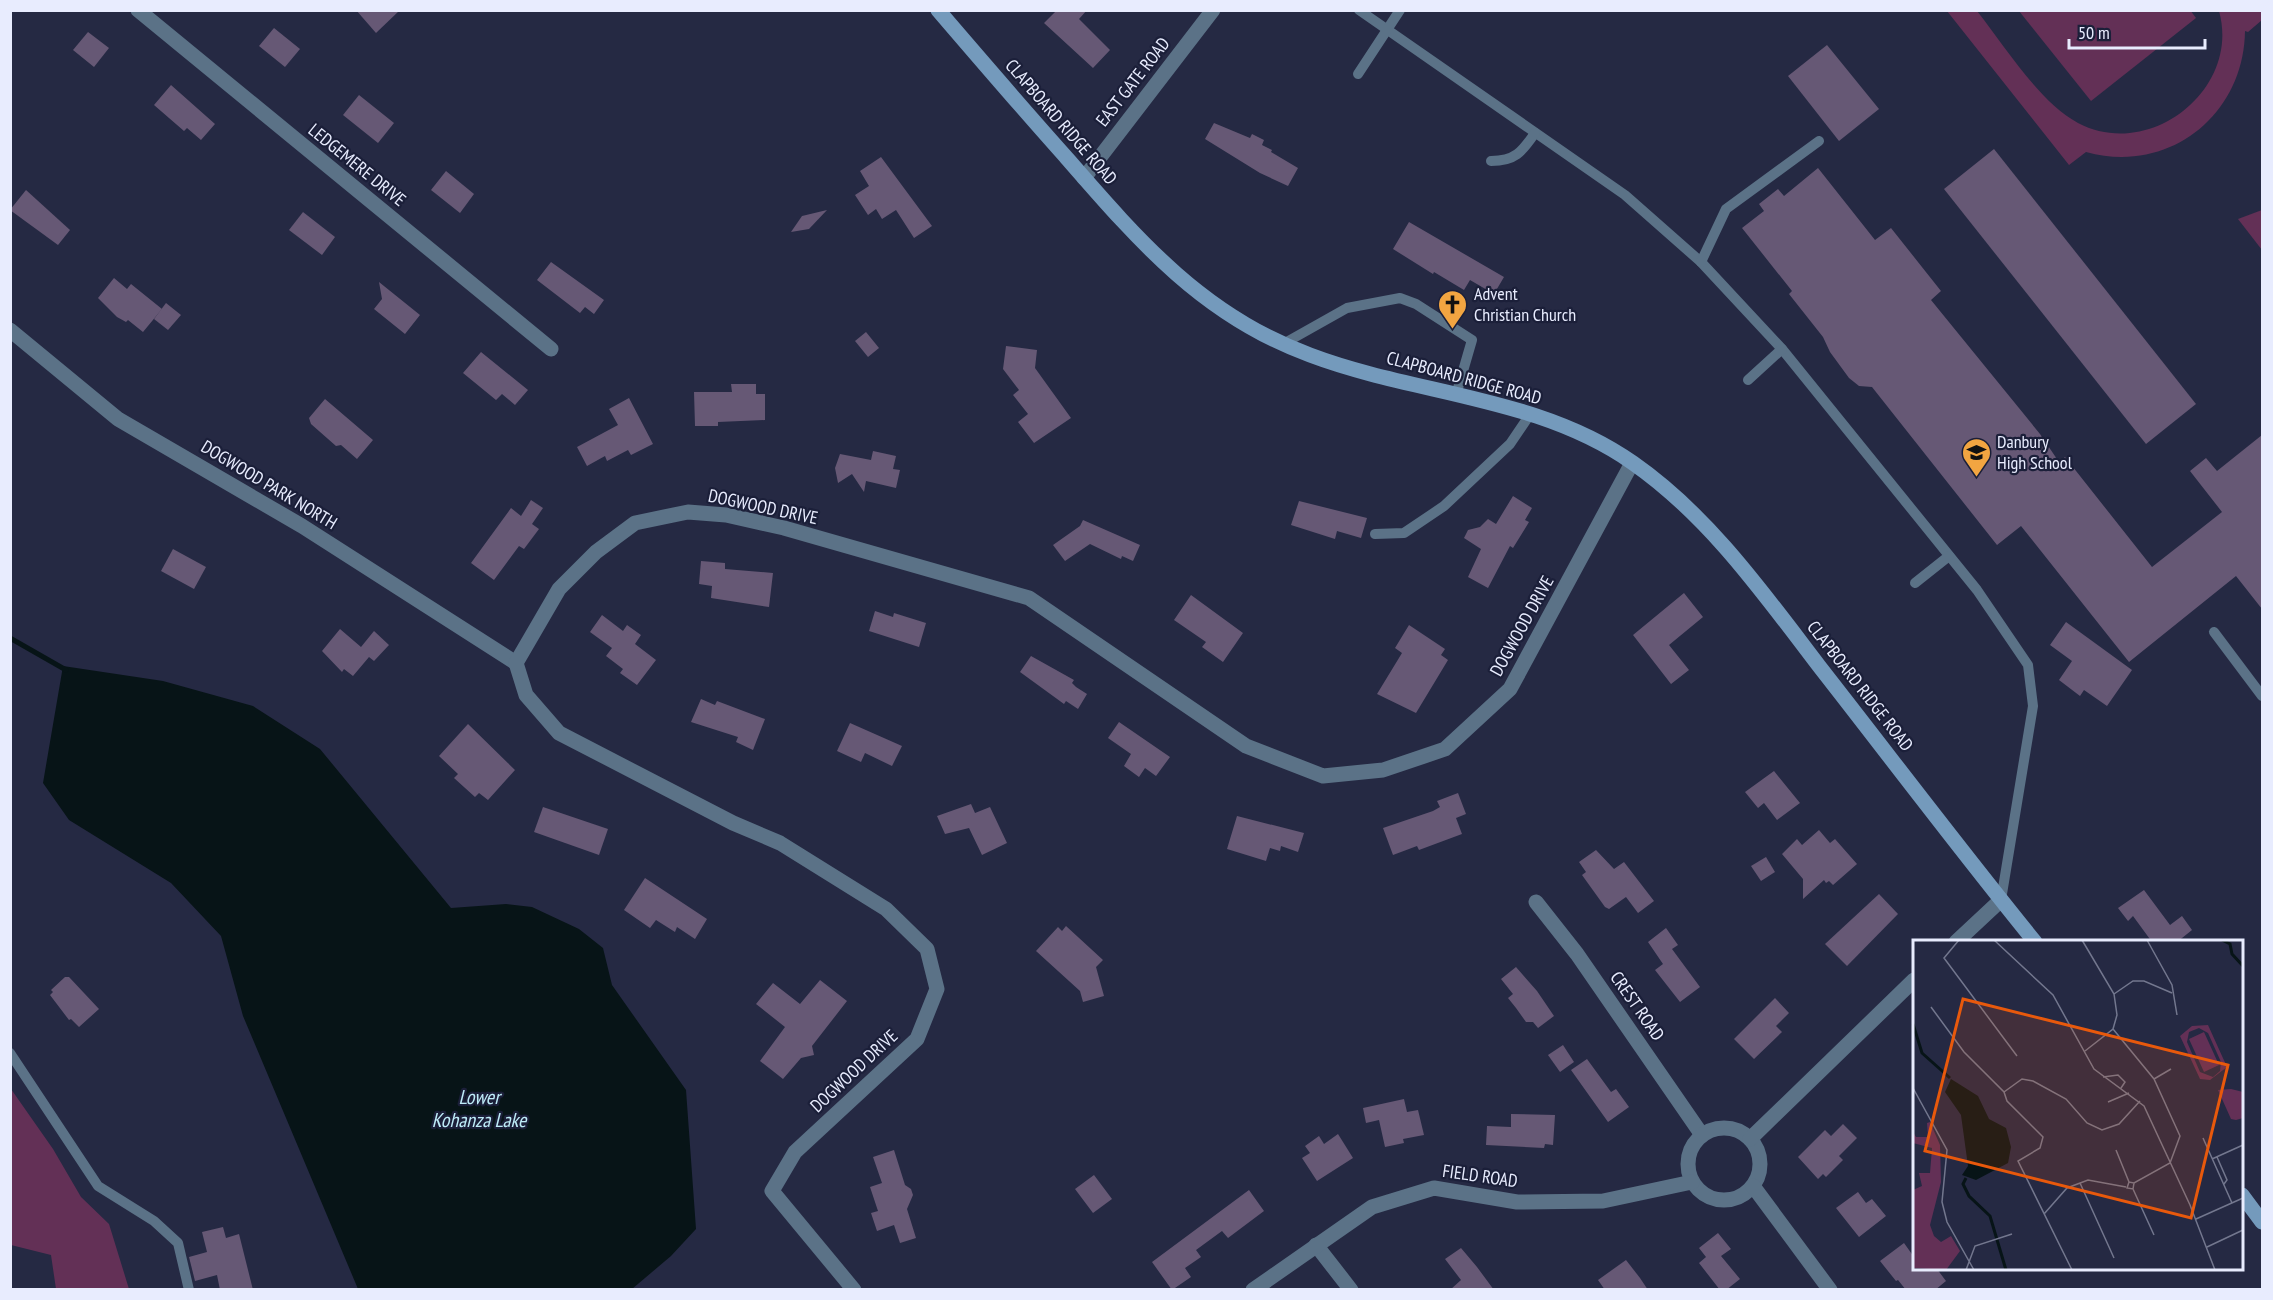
<svg xmlns="http://www.w3.org/2000/svg" width="2273" height="1300" font-family="'PT Sans Narrow',sans-serif">
<style>
.green{fill:#633056}
.water{fill:#071417}
.lines{fill:none;stroke-linecap:round;stroke-linejoin:round}
.stream{stroke:#071417;stroke-width:5}
.building{fill:#665875}
.lane{stroke:#5b7287;stroke-width:10}
.street{stroke:#5b7287;stroke-width:15}
.secondary{stroke:#749abc;stroke-width:15}
.labels{text-anchor:middle;stroke-width:4.5;stroke-linejoin:round;paint-order:stroke}
.street-label{font-size:18px;fill:#e8ecfe;stroke:#1b1f39}
.poi-label{font-size:18px;fill:#e8ecfe;stroke:#1b1f39;text-anchor:start}
.water-label{font-size:20px;font-style:italic;fill:#beecf8;stroke:#1b1f39}
.inset-river{fill:none;stroke:#071417;stroke-width:3}
.inset-road{fill:none;stroke:#73778e;stroke-width:1.5}
.view{fill:#e8590c;fill-opacity:0.15;stroke:#e8590c;stroke-width:3}
.inset-edge{fill:none;stroke:#e8ecfe;stroke-width:3}
</style>
<rect width="100%" height="100%" fill="#252943"/>
<!-- green -->
<g class="green">
<polygon points="2190,10 2196,18 2091,101 2019,11"/>
<path d="M 1947,11 L 1977,11 C 2005,46 2038,101 2078,123 C 2150,161 2241,89 2219,11 L 2261,11 L 2262,20 L 2248,32 L 2245,31 C 2244,115 2169,175 2086,152 L 2069,165 Z"/>
<polygon points="2262,210 2262,250 2238,219"/>
<polygon points="11,1089 53,1149 81,1197 109,1224 129,1289 56,1289 51,1255 11,1245"/>
</g>
<!-- water -->
<polygon class="water" points="63,666 163,681 253,706 320,749 451,908 506,904 532,907 579,929 603,948 612,985 686,1090 696,1229 671,1256 632,1289 358,1289 243,1016 221,936 171,883 69,820 43,783"/>
<g class="lines">
<!-- stream -->
<polyline class="stream" points="10,638 66,670"/>
</g>
<!-- building -->
<g class="building">
<polygon points="356,10 400,10 376,33"/>
<polygon points="1057,10 1087,10 1079,19 1110,50 1093,68 1044,23"/>
<polygon points="274,28 300,49 285,67 259,46"/>
<polygon points="88,32 109,48 94,67 73,50"/>
<polygon points="1827,45 1879,109 1839,141 1788,76"/>
<polygon points="171,85 215,124 201,140 187,128 184,131 154,105"/>
<polygon points="359,95 394,123 378,143 343,115"/>
<polygon points="1214,123 1250,138 1252,134 1264,140 1262,145 1272,150 1271,152 1298,168 1288,186 1260,173 1205,139"/>
<polygon points="1994,149 2196,404 2146,444 1944,189"/>
<polygon points="881,157 932,226 914,238 896,210 882,219 876,209 868,215 855,195 869,186 860,171"/>
<polygon points="1818,168 1875,240 1891,228 1941,291 1931,300 2040,434 2059,462 2065,457 2152,567 2222,512 2190,471 2206,458 2217,471 2262,435 2262,609 2236,576 2129,662 2021,526 1997,545 1872,387 1859,386 1849,378 1830,352 1823,337 1789,294 1792,291 1742,228 1764,211 1759,204 1778,189 1784,196"/>
<polygon points="446,171 474,194 460,213 431,190"/>
<polygon points="26,190 70,230 58,245 10,210"/>
<polygon points="827,210 809,229 791,232 802,216"/>
<polygon points="303,212 335,237 322,255 289,230"/>
<polygon points="1409,222 1504,277 1494,294 1470,280 1464,290 1434,272 1433,274 1393,249"/>
<polygon points="551,262 604,300 594,314 585,307 580,313 537,280"/>
<polygon points="114,278 127,289 131,284 162,309 143,332 128,320 126,322 117,317 98,298"/>
<polygon points="379,282 420,315 405,334 374,309 382,299"/>
<polygon points="166,303 181,315 168,330 154,319"/>
<polygon points="866,332 879,348 868,357 855,341"/>
<polygon points="1006,346 1037,350 1035,368 1071,418 1034,443 1018,422 1028,414 1013,395 1019,390 1003,369"/>
<polygon points="481,352 528,390 515,405 502,394 496,400 463,373"/>
<polygon points="731,384 756,384 756,394 765,394 765,420 718,422 718,426 695,426 694,392 732,392"/>
<polygon points="629,398 653,444 631,455 628,450 607,461 605,456 587,466 577,447 618,425 609,409"/>
<polygon points="325,399 373,440 357,459 341,445 336,446 311,424 309,418"/>
<polygon points="873,451 896,456 893,469 900,470 896,488 866,481 864,492 852,474 838,483 835,468 840,454 871,460"/>
<polygon points="1513,496 1532,508 1525,520 1529,522 1513,548 1510,546 1488,588 1468,577 1481,549 1464,538 1468,530 1480,527 1488,519 1496,524"/>
<polygon points="531,500 543,508 532,524 539,529 524,549 519,546 494,580 471,563 511,508 521,516"/>
<polygon points="1299,501 1367,518 1361,538 1337,531 1335,539 1291,525"/>
<polygon points="1083,520 1140,545 1133,561 1122,556 1121,559 1090,544 1065,561 1053,545 1080,526"/>
<polygon points="173,549 206,567 194,589 161,571"/>
<polygon points="701,561 725,563 725,569 773,573 769,607 711,598 712,586 699,584"/>
<polygon points="1684,593 1703,617 1669,645 1689,670 1671,684 1633,635"/>
<polygon points="1191,595 1243,633 1223,662 1202,647 1206,642 1174,620"/>
<polygon points="875,611 893,617 894,613 926,623 919,647 869,631"/>
<polygon points="602,615 623,631 627,625 641,635 635,644 656,660 637,685 620,673 623,669 606,656 612,648 590,632"/>
<polygon points="2066,622 2132,670 2107,706 2084,690 2080,696 2059,680 2072,661 2050,645"/>
<polygon points="1409,625 1445,649 1441,655 1448,660 1416,713 1377,694 1402,653 1395,648"/>
<polygon points="340,629 361,647 374,631 389,645 374,661 369,657 353,676 344,669 342,672 322,651"/>
<polygon points="1031,656 1074,680 1072,683 1076,687 1087,694 1078,709 1066,701 1064,704 1020,672"/>
<polygon points="701,699 715,705 717,701 765,719 753,750 736,742 738,737 691,722"/>
<polygon points="1119,722 1170,757 1156,776 1145,768 1139,777 1124,766 1131,754 1108,738"/>
<polygon points="850,723 902,746 892,766 865,753 861,762 837,751"/>
<polygon points="468,724 515,770 488,800 479,793 475,797 454,778 458,774 439,756"/>
<polygon points="1774,771 1800,803 1777,820 1764,803 1758,808 1745,792"/>
<polygon points="1458,793 1466,814 1456,818 1462,834 1419,850 1417,846 1393,855 1383,828 1433,811 1440,807 1437,801"/>
<polygon points="971,804 975,813 990,807 1007,843 982,855 969,828 945,834 937,816"/>
<polygon points="543,807 608,829 599,855 534,832"/>
<polygon points="1237,816 1304,833 1298,852 1281,846 1280,851 1270,848 1266,861 1227,849"/>
<polygon points="1819,830 1830,843 1835,839 1857,864 1833,885 1829,881 1826,883 1824,880 1803,899 1803,879 1782,854 1797,839 1802,845"/>
<polygon points="1596,850 1614,869 1624,862 1654,901 1638,913 1626,897 1609,909 1605,907 1582,875 1586,872 1579,862"/>
<polygon points="1766,857 1775,872 1761,881 1751,866"/>
<polygon points="645,878 707,919 695,939 677,927 675,932 656,920 650,928 624,910"/>
<polygon points="2144,890 2170,925 2182,916 2192,930 2177,942 2152,942 2133,916 2128,921 2118,908"/>
<polygon points="1879,894 1898,914 1847,966 1825,944"/>
<polygon points="1066,926 1103,960 1096,967 1104,996 1083,1002 1080,991 1036,951 1058,927 1062,931"/>
<polygon points="1666,928 1678,945 1672,949 1700,987 1680,1002 1655,970 1663,964 1648,942"/>
<polygon points="1516,967 1537,991 1554,1016 1538,1028 1533,1022 1526,1022 1516,1008 1508,998 1513,994 1501,979"/>
<polygon points="65,977 69,977 99,1009 79,1027 71,1019 69,1020 50,995 53,992 51,990"/>
<polygon points="820,980 847,1001 812,1046 814,1055 801,1058 783,1079 760,1061 785,1027 756,1004 773,983 800,1004"/>
<polygon points="1775,998 1789,1013 1776,1026 1782,1032 1754,1059 1734,1039"/>
<polygon points="1563,1045 1574,1062 1560,1072 1548,1055"/>
<polygon points="1587,1059 1611,1092 1616,1089 1629,1107 1608,1122 1571,1070"/>
<polygon points="1404,1099 1407,1112 1418,1110 1424,1135 1403,1139 1404,1143 1385,1147 1379,1120 1366,1123 1363,1108"/>
<polygon points="1511,1114 1555,1115 1553,1145 1545,1144 1544,1148 1486,1145 1487,1126 1511,1127"/>
<polygon points="1843,1124 1857,1138 1839,1156 1843,1160 1826,1177 1823,1174 1818,1179 1798,1157 1825,1130 1831,1136"/>
<polygon points="1338,1134 1353,1158 1317,1181 1302,1158 1310,1153 1305,1146 1319,1136 1324,1144"/>
<polygon points="894,1150 905,1185 911,1189 913,1195 907,1209 916,1238 900,1243 894,1225 877,1231 871,1213 878,1211 870,1187 882,1183 873,1157"/>
<polygon points="1094,1175 1112,1199 1093,1213 1075,1189"/>
<polygon points="1249,1190 1264,1211 1228,1238 1222,1231 1196,1250 1201,1257 1185,1268 1191,1277 1172,1290 1152,1262"/>
<polygon points="1858,1192 1866,1203 1872,1199 1886,1216 1859,1237 1836,1208"/>
<polygon points="223,1227 226,1238 239,1234 253,1290 220,1290 217,1275 195,1281 189,1257 207,1252 202,1232"/>
<polygon points="1718,1233 1731,1249 1721,1256 1740,1279 1726,1290 1720,1290 1699,1263 1706,1257 1699,1248"/>
<polygon points="1904,1243 1914,1257 1914,1269 1937,1269 1946,1281 1935,1290 1906,1290 1898,1280 1896,1281 1880,1261"/>
<polygon points="1461,1248 1477,1267 1494,1290 1450,1290 1461,1280 1445,1259"/>
<polygon points="1626,1260 1640,1278 1648,1290 1605,1290 1598,1280"/>
</g>
<g class="lines">
<!-- lane -->
<g class="lane">
<polyline points="1359,10 1625,195 1701,262 1782,349 1977,590 2028,665 2033,706 2001,900"/>
<polyline points="1358,74 1400,10"/>
<path d="M 1491,161 C 1515,161 1522,152 1535,133"/>
<polyline points="1701,262 1726,209 1819,141"/>
<polyline points="1283,344 1347,308 1400,298 1416,304 1472,340 1456,395"/>
<polyline points="1748,380 1782,349"/>
<polyline points="1375,534 1404,533 1444,506 1510,444 1531,413"/>
<polyline points="1915,583 1949,556"/>
<polyline points="2214,632 2262,696"/>
<polyline points="10,1053 98,1186 154,1221 178,1243 189,1290"/>
</g>
<!-- street -->
<g class="street">
<polyline points="138,10 551,349"/>
<polyline points="1084,178 1213,10"/>
<polyline points="10,330 118,419 302,526 516,663"/>
<polyline points="1536,902 1577,954 1702,1135"/>
<polyline points="1956,942 2001,900"/>
<circle cx="1724" cy="1164" r="36"/>
<polyline points="1750,1139 1914,980"/>
<polyline points="1753,1186 1830,1290"/>
<polyline points="1316,1245 1351,1290"/>
<polyline points="854,1290 772,1191 795,1152 917,1039 937,989 927,949 886,909 780,843 733,823 559,733 526,695 516,663 559,589 596,552 635,523 688,512 726,515 784,528 1029,598 1246,746 1323,776 1383,770 1445,749 1510,689 1632,463"/>
<polyline points="1253,1290 1372,1207 1434,1188 1517,1202 1603,1201 1692,1182"/>
</g>
<!-- secondary -->
<g class="secondary">
<path d="M 938,10 C 980,59 1022,108 1065,156 C 1138,240 1203,316 1310,355 C 1416,395 1538,396 1633,463 C 1709,516 1764,594 1819,666 C 1891,758 1961,851 2035,942"/>
<polyline points="2242,1195 2262,1222"/>
</g>
</g>
<!-- icons -->
<defs>
<symbol id="church-pin" viewBox="-11 -11 22 30"><path d="M0 17L-7.5 6A9.5 9.5 0 1 1 7.5 6Z" fill="#f2a541" stroke="#1b1f39"/><path d="M-1.2-6h2.4v3.5h3.3v2.4h-3.3V6h-2.4V-.1h-3.3v-2.4h3.3Z" fill="#111"/></symbol>
<symbol id="school-pin" viewBox="-11 -11 22 30"><path d="M0 17L-7.5 6A9.5 9.5 0 1 1 7.5 6Z" fill="#f2a541" stroke="#1b1f39"/><path d="M0-5L7-2L0 1L-7-2ZM-4 1L0 2.5L4 1V4Q0 6-4 4Z" fill="#111"/></symbol>
</defs>
<g fill-rule="evenodd">
<use href="#church-pin" x="1436" y="288" width="33" height="45"/>
<use href="#school-pin" x="1960" y="436" width="33" height="45"/>
</g>
<g class="labels">
<!-- street labels -->
<g class="street-label">
<text transform="translate(1133 82) rotate(-52)" y="6">EAST GATE ROAD</text>
<text transform="translate(1061 122) rotate(49)" y="6">CLAPBOARD RIDGE ROAD</text>
<text transform="translate(357 165) rotate(39)" y="6">LEDGEMERE DRIVE</text>
<text transform="translate(1464 378) rotate(15)" y="6">CLAPBOARD RIDGE ROAD</text>
<text transform="translate(269 485) rotate(31)" y="6">DOGWOOD PARK NORTH</text>
<text transform="translate(763 507) rotate(12)" y="6">DOGWOOD DRIVE</text>
<text transform="translate(1522 626) rotate(-61)" y="6">DOGWOOD DRIVE</text>
<text transform="translate(1860 686) rotate(52)" y="6">CLAPBOARD RIDGE ROAD</text>
<text transform="translate(1637 1006) rotate(55)" y="6">CREST ROAD</text>
<text transform="translate(854 1071) rotate(-43)" y="6">DOGWOOD DRIVE</text>
<text transform="translate(1480 1176) rotate(8)" y="6">FIELD ROAD</text>
</g>
<!-- poi labels -->
<g class="poi-label">
<text x="1474" y="300">Advent<tspan x="1474" dy="21">Christian Church</tspan></text>
<text x="1997" y="448">Danbury<tspan x="1997" dy="21">High School</tspan></text>
</g>
<!-- water labels -->
<g class="water-label">
<text x="479" y="1104">Lower<tspan x="479" dy="23">Kohanza Lake</tspan></text>
</g>
</g>
<!-- overview -->
<g transform="translate(1913 940)">
<rect width="330" height="330" fill="#252943"/>
<path d="M 295,85 L 314,127 L 297,140 L 287,139 L 267,96 L 279,86 ZM 286,88 L 295,93 L 308,122 L 307,131 L 300,137 L 287,132 L 274,102 L 276,92 ZM 291,92 L 306,125 L 291,132 L 276,99 ZM 318,149 L 330,152 L 330,178 L 323,180 L 318,179 L 305,150 ZM 17,182 L 27,205 L 28,242 L 17,285 L 21,296 L 28,302 L 38,296 L 47,311 L 33,330 L 0,328 L 0,250 L 9,246 L 6,233 L 17,233 L 19,208 L 0,203 L 0,192 L 3,197 L 15,197 L 14,183 Z" fill="#633056" fill-rule="evenodd"/>
<path d="M 38,139 L 65,156 L 76,179 L 93,188 L 98,207 L 95,223 L 63,240 L 49,235 L 55,226 L 48,175 L 32,152 Z" fill="#071417"/>
<path class="inset-river" d="M 309,0 L 317,4 L 319,14 L 330,26M 0,84 L 9,113 L 37,138M 53,238 L 50,244 L 56,256 L 77,276 L 93,330"/>
<path class="inset-road" d="M 46,0 L 31,18 L 104,116M 81,0 L 140,55 L 181,129 L 231,166 L 277,265 L 302,330M 169,0 L 201,54 L 204,75 L 200,89 L 172,111M 234,0 L 259,45 L 264,75M 201,54 L 220,41 L 231,41 L 259,53M 18,67 L 51,112 L 91,152 L 94,161 L 130,197 L 127,208 L 105,221 L 159,330M 200,89 L 241,139 L 267,196 L 257,223 L 221,243 L 216,242 L 214,248 L 220,249 L 221,243M 190,137 L 205,135 L 212,142 L 208,148M 241,139 L 258,129M 0,148 L 34,210 L 29,262 L 34,282 L 61,330M 91,152 L 109,139 L 120,141 L 153,159 L 174,183 L 189,190 L 206,184 L 227,161M 195,162 L 216,153M 290,198 L 319,263M 203,210 L 216,242M 304,217 L 314,240 L 311,244M 299,219 L 330,205M 167,243 L 201,318M 220,249 L 241,295M 131,274 L 154,248 L 175,240 L 213,247M 283,279 L 330,258M 294,307 L 330,290M 53,330 L 62,306 L 99,294"/>
<path class="view" d="M 50,59 L 315,125 L 278,278 L 12,211 Z"/>
<rect width="330" height="330" class="inset-edge"/>
</g>
<!-- border -->
<rect width="2273" height="1300" fill="none" stroke="#e8ecfe" stroke-width="24"/>
<!-- scale -->
<path d="M2069 39v9h136v-9" fill="none" stroke="#e8ecfe" stroke-width="3"/>
<text x="2078" y="39" font-size="18" fill="#e8ecfe" stroke="#1b1f39" stroke-width="4.5" paint-order="stroke">50 m</text>
</svg>
